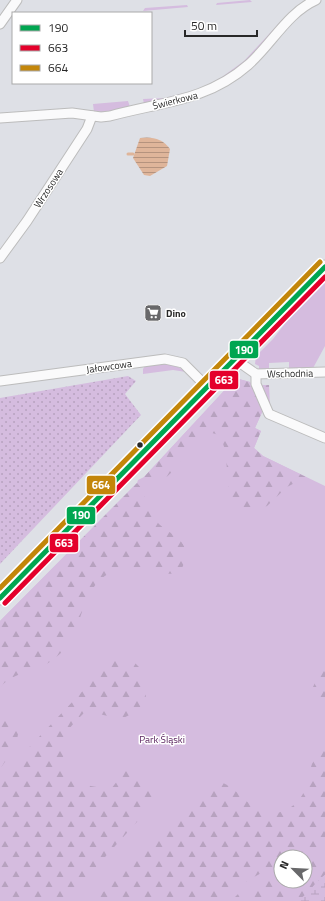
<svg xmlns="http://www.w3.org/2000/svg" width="325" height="901" font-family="'Titillium Web',sans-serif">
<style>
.grass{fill:#d5bcdf;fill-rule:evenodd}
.forest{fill:url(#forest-firs)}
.wetland{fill:url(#wetland-marsh)}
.garden{fill:url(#garden-dots)}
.water{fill:url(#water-rules)}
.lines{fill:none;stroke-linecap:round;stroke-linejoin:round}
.stream{stroke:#dfb59a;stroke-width:3}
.street-casing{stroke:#bcbcbc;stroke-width:11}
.secondary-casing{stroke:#bcbcbc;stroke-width:15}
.street{stroke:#fafafb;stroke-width:9}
.secondary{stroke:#fafafb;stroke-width:13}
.bus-1-casing{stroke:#fff;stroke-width:8}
.bus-2-casing{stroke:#fff;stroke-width:8}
.bus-3-casing{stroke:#fff;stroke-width:8}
.bus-1{stroke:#00a651;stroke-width:5}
.bus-2{stroke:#e4002b;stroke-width:5}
.bus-3{stroke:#c3860a;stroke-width:5}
.bus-dot{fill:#282828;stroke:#fff;stroke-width:1.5}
.labels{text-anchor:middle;stroke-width:3;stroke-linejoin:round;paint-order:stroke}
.street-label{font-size:10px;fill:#282828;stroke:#fff}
.poi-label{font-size:10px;font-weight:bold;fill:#282828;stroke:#fff;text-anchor:start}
.park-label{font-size:10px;fill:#58215c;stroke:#fff}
.line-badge{stroke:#fff;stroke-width:1.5}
.badge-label{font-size:11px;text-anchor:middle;font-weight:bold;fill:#fff}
</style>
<defs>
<pattern id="forest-firs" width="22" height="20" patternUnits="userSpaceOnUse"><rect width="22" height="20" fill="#d5bcdf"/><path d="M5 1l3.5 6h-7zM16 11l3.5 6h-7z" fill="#b7a2bf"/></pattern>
<pattern id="wetland-marsh" width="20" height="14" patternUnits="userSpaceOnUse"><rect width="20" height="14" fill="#d5bcdf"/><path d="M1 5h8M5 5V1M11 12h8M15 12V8" fill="none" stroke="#b7a2bf"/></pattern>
<pattern id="garden-dots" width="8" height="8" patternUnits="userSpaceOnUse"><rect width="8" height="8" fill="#d5bcdf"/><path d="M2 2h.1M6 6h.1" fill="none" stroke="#b7a2bf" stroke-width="1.8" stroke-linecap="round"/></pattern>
<pattern id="water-rules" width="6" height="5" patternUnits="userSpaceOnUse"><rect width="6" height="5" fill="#dfb59a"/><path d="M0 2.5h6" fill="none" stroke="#b5937e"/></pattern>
</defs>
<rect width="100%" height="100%" fill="#dee0e6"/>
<!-- grass -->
<g class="grass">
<polygon points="250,0 252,2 216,5 217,3"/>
<polygon points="187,5 188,7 143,11 145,8"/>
<polygon points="283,19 284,20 241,67 200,91 198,89 202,88 222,77 244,61"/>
<polygon points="193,91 193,94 144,104 143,99 165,98"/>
<polygon points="128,101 130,107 108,113 94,112 93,104"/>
<polygon points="325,280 325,346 312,370 289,370 289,362 269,363 269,370 259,370 259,366 255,364 256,356 273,339 294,312"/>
<polygon points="167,364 178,367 186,372 173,370 143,374 143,369 145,366"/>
<path d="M 239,379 L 250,382 L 263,410 L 255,428 L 261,431 L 254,448 L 263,456 L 325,486 L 325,901 L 0,901 L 0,621 L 137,483 L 138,480 L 144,477 L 234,380 ZM 281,857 L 305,857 L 305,881 L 281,881 Z"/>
</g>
<!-- forest -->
<g class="forest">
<path d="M 239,379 L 250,382 L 263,410 L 255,428 L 261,431 L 254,448 L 263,456 L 306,477 L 287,487 L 267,506 L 257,510 C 248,509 238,507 232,499 C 223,486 233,436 212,433 C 184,430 178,496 144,477 L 234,380 Z"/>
<polygon points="261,385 269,385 270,407"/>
<path d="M 137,483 C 147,492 145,505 152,516 C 167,538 199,537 180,572 C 158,580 137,558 110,573 C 80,588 84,627 64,650 C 58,656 52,661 45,665 C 30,673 11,673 0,688 L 0,621 Z"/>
<path d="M 114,658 L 133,661 L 142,670 L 146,696 L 138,711 L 121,719 L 86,711 C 79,718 68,727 65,738 C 59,754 66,772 80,782 C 88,787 102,787 111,789 L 125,771 C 145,773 151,784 156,801 L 65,901 L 0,901 L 0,778 Z"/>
<polygon points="325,662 325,711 313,687"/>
<polygon points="0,715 12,721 19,728 16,746 0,769"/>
<path d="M 325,747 L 325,850 L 301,857 L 281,857 L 281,864 C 259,873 239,884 223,901 L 94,901 L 213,782 C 235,778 248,815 274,813 C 290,812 302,800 307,785 C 309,778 309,771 312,764 C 316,757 321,753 325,747 Z"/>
<path d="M 325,857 L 325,875 C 315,881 311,893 301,899 C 292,901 244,901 231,901 L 240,892 L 281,872 L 281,881 L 305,881 L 305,863 Z"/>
</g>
<!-- wetland -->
<path class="wetland" d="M 325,875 L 325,901 L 296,901 C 309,895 314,882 325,875 Z"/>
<!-- garden -->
<polygon class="garden" points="128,376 136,381 125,394 141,415 0,564 0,398"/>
<!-- water -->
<path class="water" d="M 140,138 C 152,136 163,139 170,149 L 167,166 L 150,176 L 144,175 L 133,158 Z"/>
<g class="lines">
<!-- stream -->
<polyline class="stream" points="128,154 133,154"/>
<defs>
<g id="street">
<polyline points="0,24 17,0"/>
<path d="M 0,118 L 72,113 L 101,117 L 110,116 C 161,102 207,101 248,65 C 272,44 287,13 316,0"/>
<polyline points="0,258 27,221 87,129 92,116"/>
<polyline points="236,360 256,374 325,372"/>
<polyline points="256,374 256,384 269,414 325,438"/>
<polyline points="0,381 165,359 183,363 208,388"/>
</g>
<polyline id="secondary" points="0,598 162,433 208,388 325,267"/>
</defs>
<!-- street casing -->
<use href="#street" class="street-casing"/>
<!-- secondary casing -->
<use href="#secondary" class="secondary-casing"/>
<!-- street -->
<use href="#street" class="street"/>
<!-- secondary -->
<use href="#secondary" class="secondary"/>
<defs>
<polyline id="bus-1" points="0,598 325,267"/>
<polyline id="bus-2" points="5,603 325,277"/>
<polyline id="bus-3" points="0,588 320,262"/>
</defs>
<!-- bus-1 casing -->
<use href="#bus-1" class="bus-1-casing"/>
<!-- bus-2 casing -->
<use href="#bus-2" class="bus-2-casing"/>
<!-- bus-3 casing -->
<use href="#bus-3" class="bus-3-casing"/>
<!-- bus-1 -->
<use href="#bus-1" class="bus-1"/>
<!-- bus-2 -->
<use href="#bus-2" class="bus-2"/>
<!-- bus-3 -->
<use href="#bus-3" class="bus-3"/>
</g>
<!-- icons -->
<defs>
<symbol id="supermarket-square" viewBox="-11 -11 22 22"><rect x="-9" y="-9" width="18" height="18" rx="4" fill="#68686a" stroke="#fff"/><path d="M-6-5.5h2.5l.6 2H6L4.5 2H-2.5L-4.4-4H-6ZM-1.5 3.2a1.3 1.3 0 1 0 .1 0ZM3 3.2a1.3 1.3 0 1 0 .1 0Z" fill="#fff"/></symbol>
</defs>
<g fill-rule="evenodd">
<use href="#supermarket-square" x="143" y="303" width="20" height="20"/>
</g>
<!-- markers -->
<circle class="bus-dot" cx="140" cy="445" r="3.5"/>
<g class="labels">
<!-- street labels -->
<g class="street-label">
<text transform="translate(175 100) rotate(-14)" y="4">Świerkowa</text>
<text transform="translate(48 188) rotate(-57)" y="4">Wrzosowa</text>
<text transform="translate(109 366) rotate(-8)" y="4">Jałowcowa</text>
<text transform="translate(290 373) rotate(-1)" y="4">Wschodnia</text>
</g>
<!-- poi labels -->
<g class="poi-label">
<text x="166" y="317">Dino</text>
</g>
<!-- park labels -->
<g class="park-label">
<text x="162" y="743">Park Śląski</text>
</g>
</g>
<g class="line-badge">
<rect x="229" y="340" width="30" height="19" rx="4" fill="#00a651"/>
<rect x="209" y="370" width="30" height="20" rx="4" fill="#e4002b"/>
<rect x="86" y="475" width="30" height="20" rx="4" fill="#c3860a"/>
<rect x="66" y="506" width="30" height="19" rx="4" fill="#00a651"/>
<rect x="49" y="533" width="30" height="20" rx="4" fill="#e4002b"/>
</g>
<g class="badge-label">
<text x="244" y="354">190</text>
<text x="224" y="384">663</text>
<text x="101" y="489">664</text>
<text x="81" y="519">190</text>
<text x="64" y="547">663</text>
</g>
<!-- legend -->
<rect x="12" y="12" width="140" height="72" fill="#ffffff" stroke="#a9a9a9"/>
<rect x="20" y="25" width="20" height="6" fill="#00a651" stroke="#a9a9a9"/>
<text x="48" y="32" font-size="12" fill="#282828">190</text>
<rect x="20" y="45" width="20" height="6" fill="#e4002b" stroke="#a9a9a9"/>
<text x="48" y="52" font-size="12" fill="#282828">663</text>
<rect x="20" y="65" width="20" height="6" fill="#c3860a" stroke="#a9a9a9"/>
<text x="48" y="72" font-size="12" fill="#282828">664</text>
<!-- north arrow -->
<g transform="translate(293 869) rotate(294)"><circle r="19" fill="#ffffff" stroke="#a9a9a9"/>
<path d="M0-3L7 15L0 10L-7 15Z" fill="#68686a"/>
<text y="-6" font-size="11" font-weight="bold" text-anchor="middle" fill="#282828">N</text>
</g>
<!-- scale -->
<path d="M185 30v6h72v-6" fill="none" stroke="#282828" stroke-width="2"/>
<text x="191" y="30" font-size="12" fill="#282828" stroke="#ffffff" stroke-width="3" paint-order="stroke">50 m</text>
</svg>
